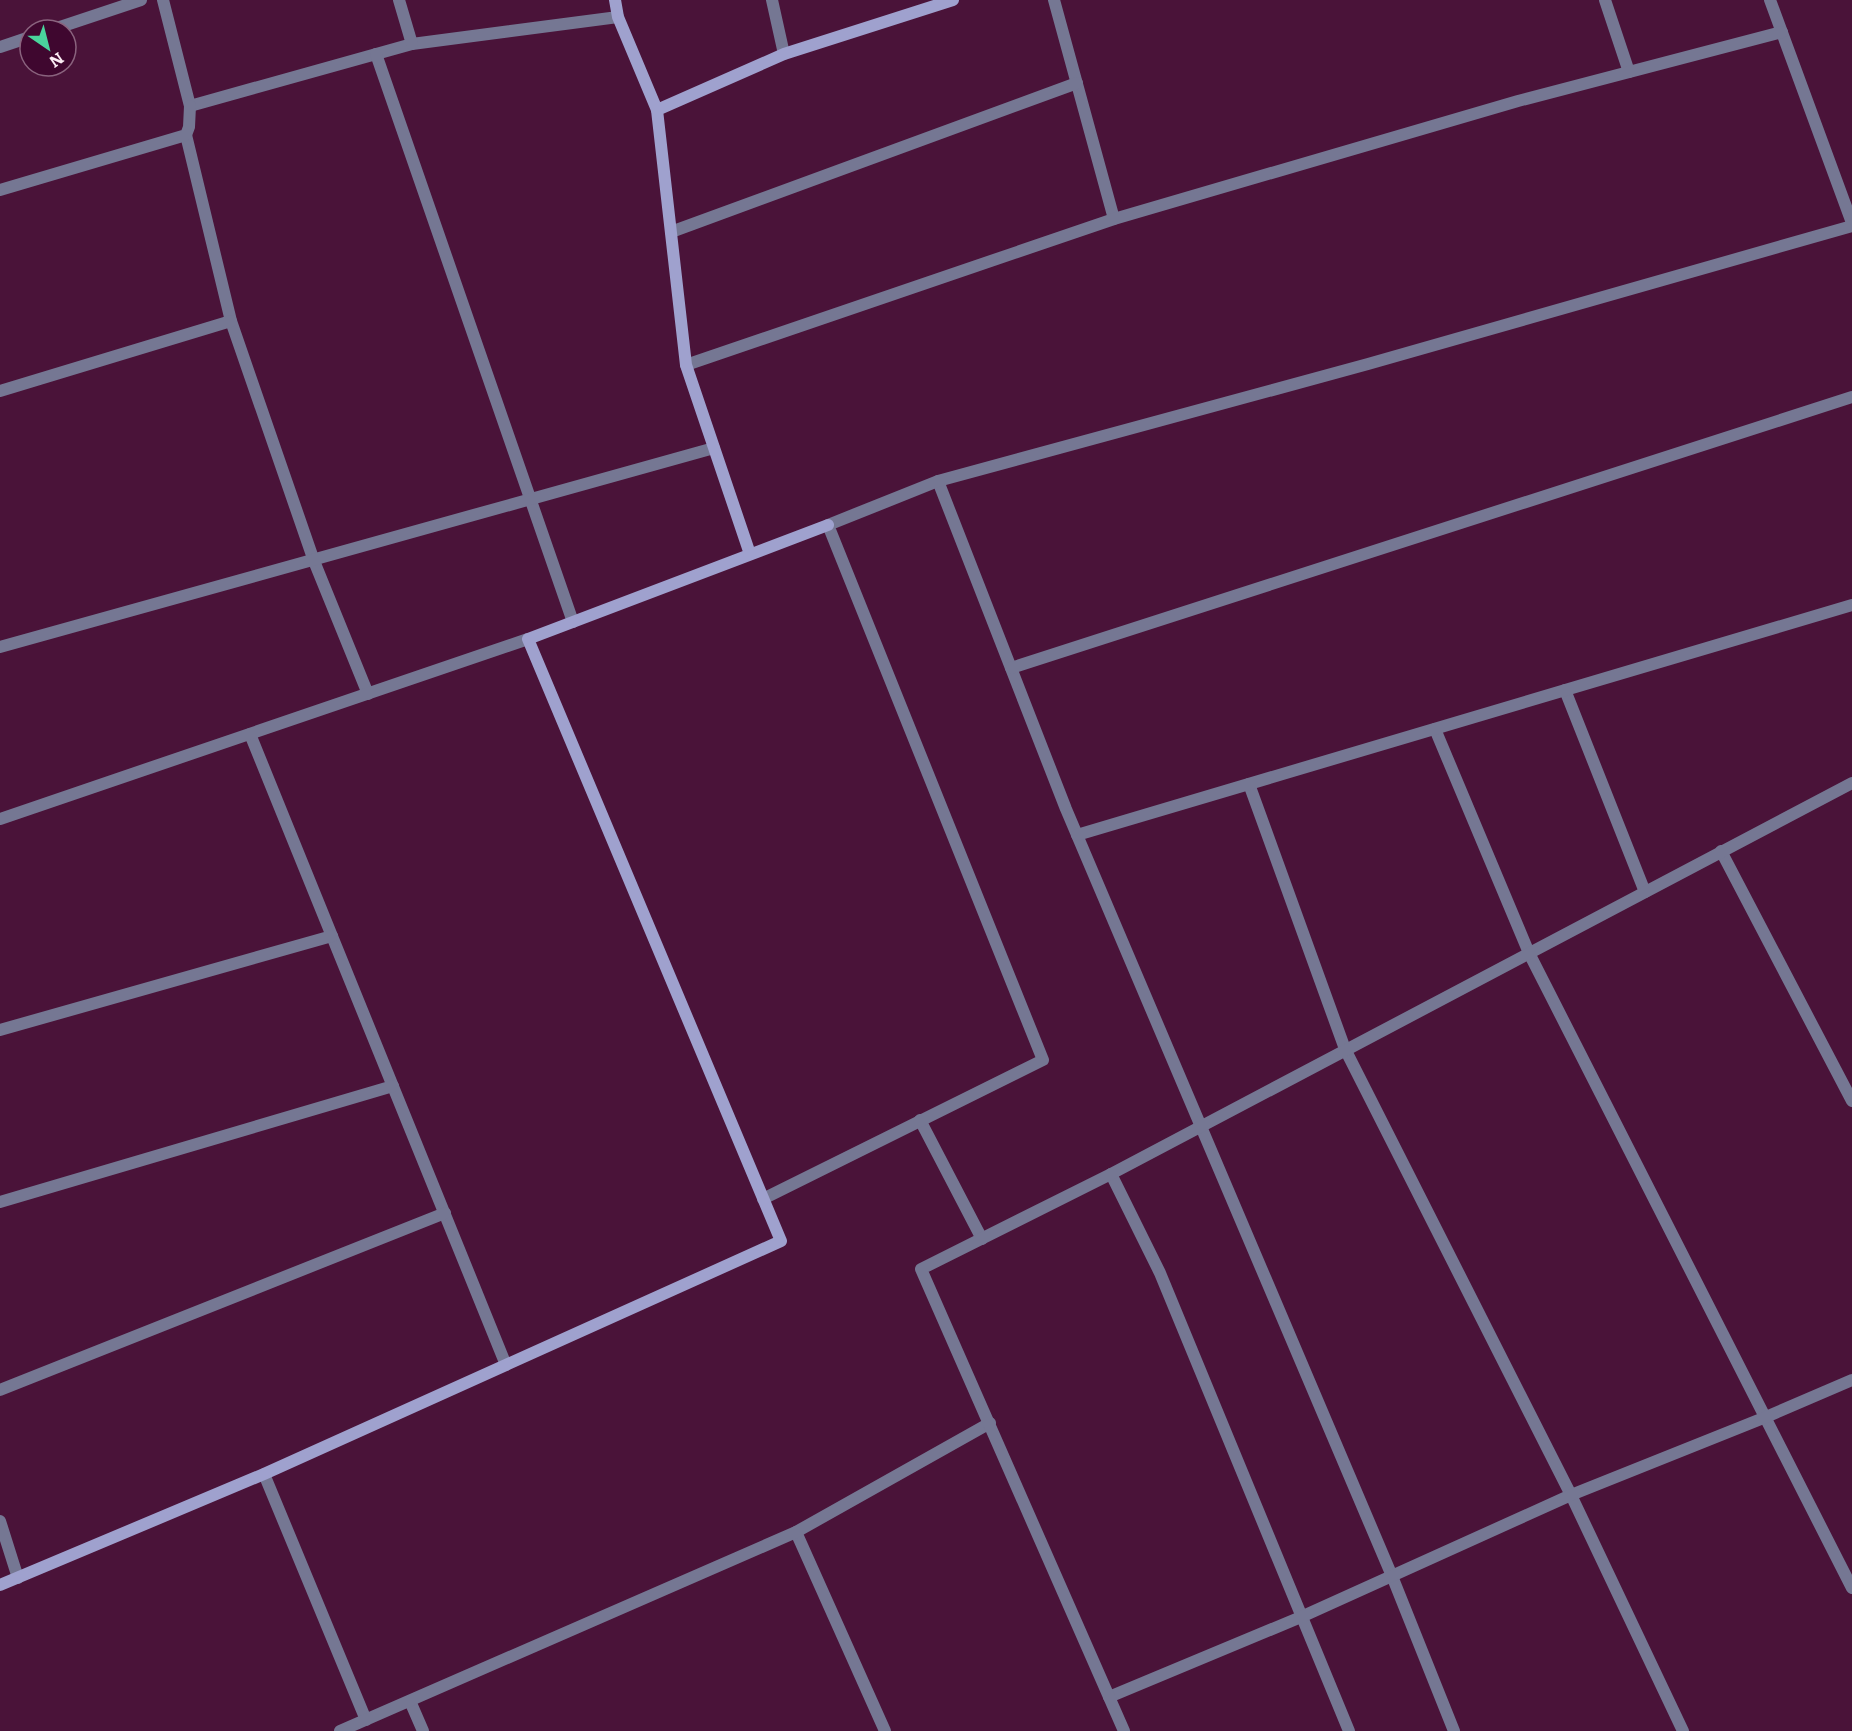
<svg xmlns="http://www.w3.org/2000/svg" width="1852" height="1731" font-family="Literata,serif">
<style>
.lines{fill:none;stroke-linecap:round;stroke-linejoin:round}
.minor{stroke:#757793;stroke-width:12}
.secondary{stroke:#9fa1ce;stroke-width:12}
</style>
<rect width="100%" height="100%" fill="#4a1339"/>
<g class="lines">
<!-- minor -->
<g class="minor">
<polyline points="163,0 190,106 412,44 618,17"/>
<polyline points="399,0 412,44"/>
<polyline points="772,0 784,54"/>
<polyline points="1054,0 1114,219"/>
<polyline points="1605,0 1629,72"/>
<polyline points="1770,0 1852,223"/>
<polyline points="51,30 141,0"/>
<polyline points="0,47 30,37"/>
<polyline points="376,54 573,622"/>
<polyline points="186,135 231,321 314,561 368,694"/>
<polyline points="0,190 186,135 189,127 190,106"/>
<polyline points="671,232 1077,83"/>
<polyline points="686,365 1114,219 1518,101 1782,32"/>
<polyline points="0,391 231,321"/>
<polyline points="938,481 1066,809 1392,1576 1454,1731"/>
<polyline points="0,647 714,448"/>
<polyline points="1011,668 1852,397"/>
<polyline points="1565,690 1645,892"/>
<polyline points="1435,729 1529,953 1852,1588"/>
<polyline points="250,734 506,1365"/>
<polyline points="1249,784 1345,1049 1571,1495 1683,1731"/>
<polyline points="0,819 528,639"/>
<polyline points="1077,835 1852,605"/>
<polyline points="1721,851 1852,1101"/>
<polyline points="0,1030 332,936"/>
<polyline points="920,1120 982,1239"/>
<polyline points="1111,1174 1160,1273 1349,1731"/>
<polyline points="763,1199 1043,1060 828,525 938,481 1368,364 1852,226"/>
<polyline points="0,1202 393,1086"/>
<polyline points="0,1390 445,1213"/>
<polyline points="264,1474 366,1720"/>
<polyline points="0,1521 18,1578"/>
<polyline points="796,1532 885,1731"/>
<polyline points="1109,1697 1301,1617 1571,1495 1766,1417 1852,1380"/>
<polyline points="410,1701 423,1731"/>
<polyline points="340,1731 796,1532 990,1423"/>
<polyline points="1124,1731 921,1269 1111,1174 1852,783"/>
</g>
<!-- secondary -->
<g class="secondary">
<polyline points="615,0 618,17 657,110"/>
<polyline points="750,554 686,365 657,110 784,54 953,0"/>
<polyline points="0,1585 264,1474 781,1241 528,639 828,525"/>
</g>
</g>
<!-- north arrow -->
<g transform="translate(48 48) rotate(145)"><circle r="28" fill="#3f072f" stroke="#8a637e" stroke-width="1.5"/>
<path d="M0-4.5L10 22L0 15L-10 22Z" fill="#4ad49c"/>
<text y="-9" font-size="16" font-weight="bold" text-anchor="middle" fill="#fbedf5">N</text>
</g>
</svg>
